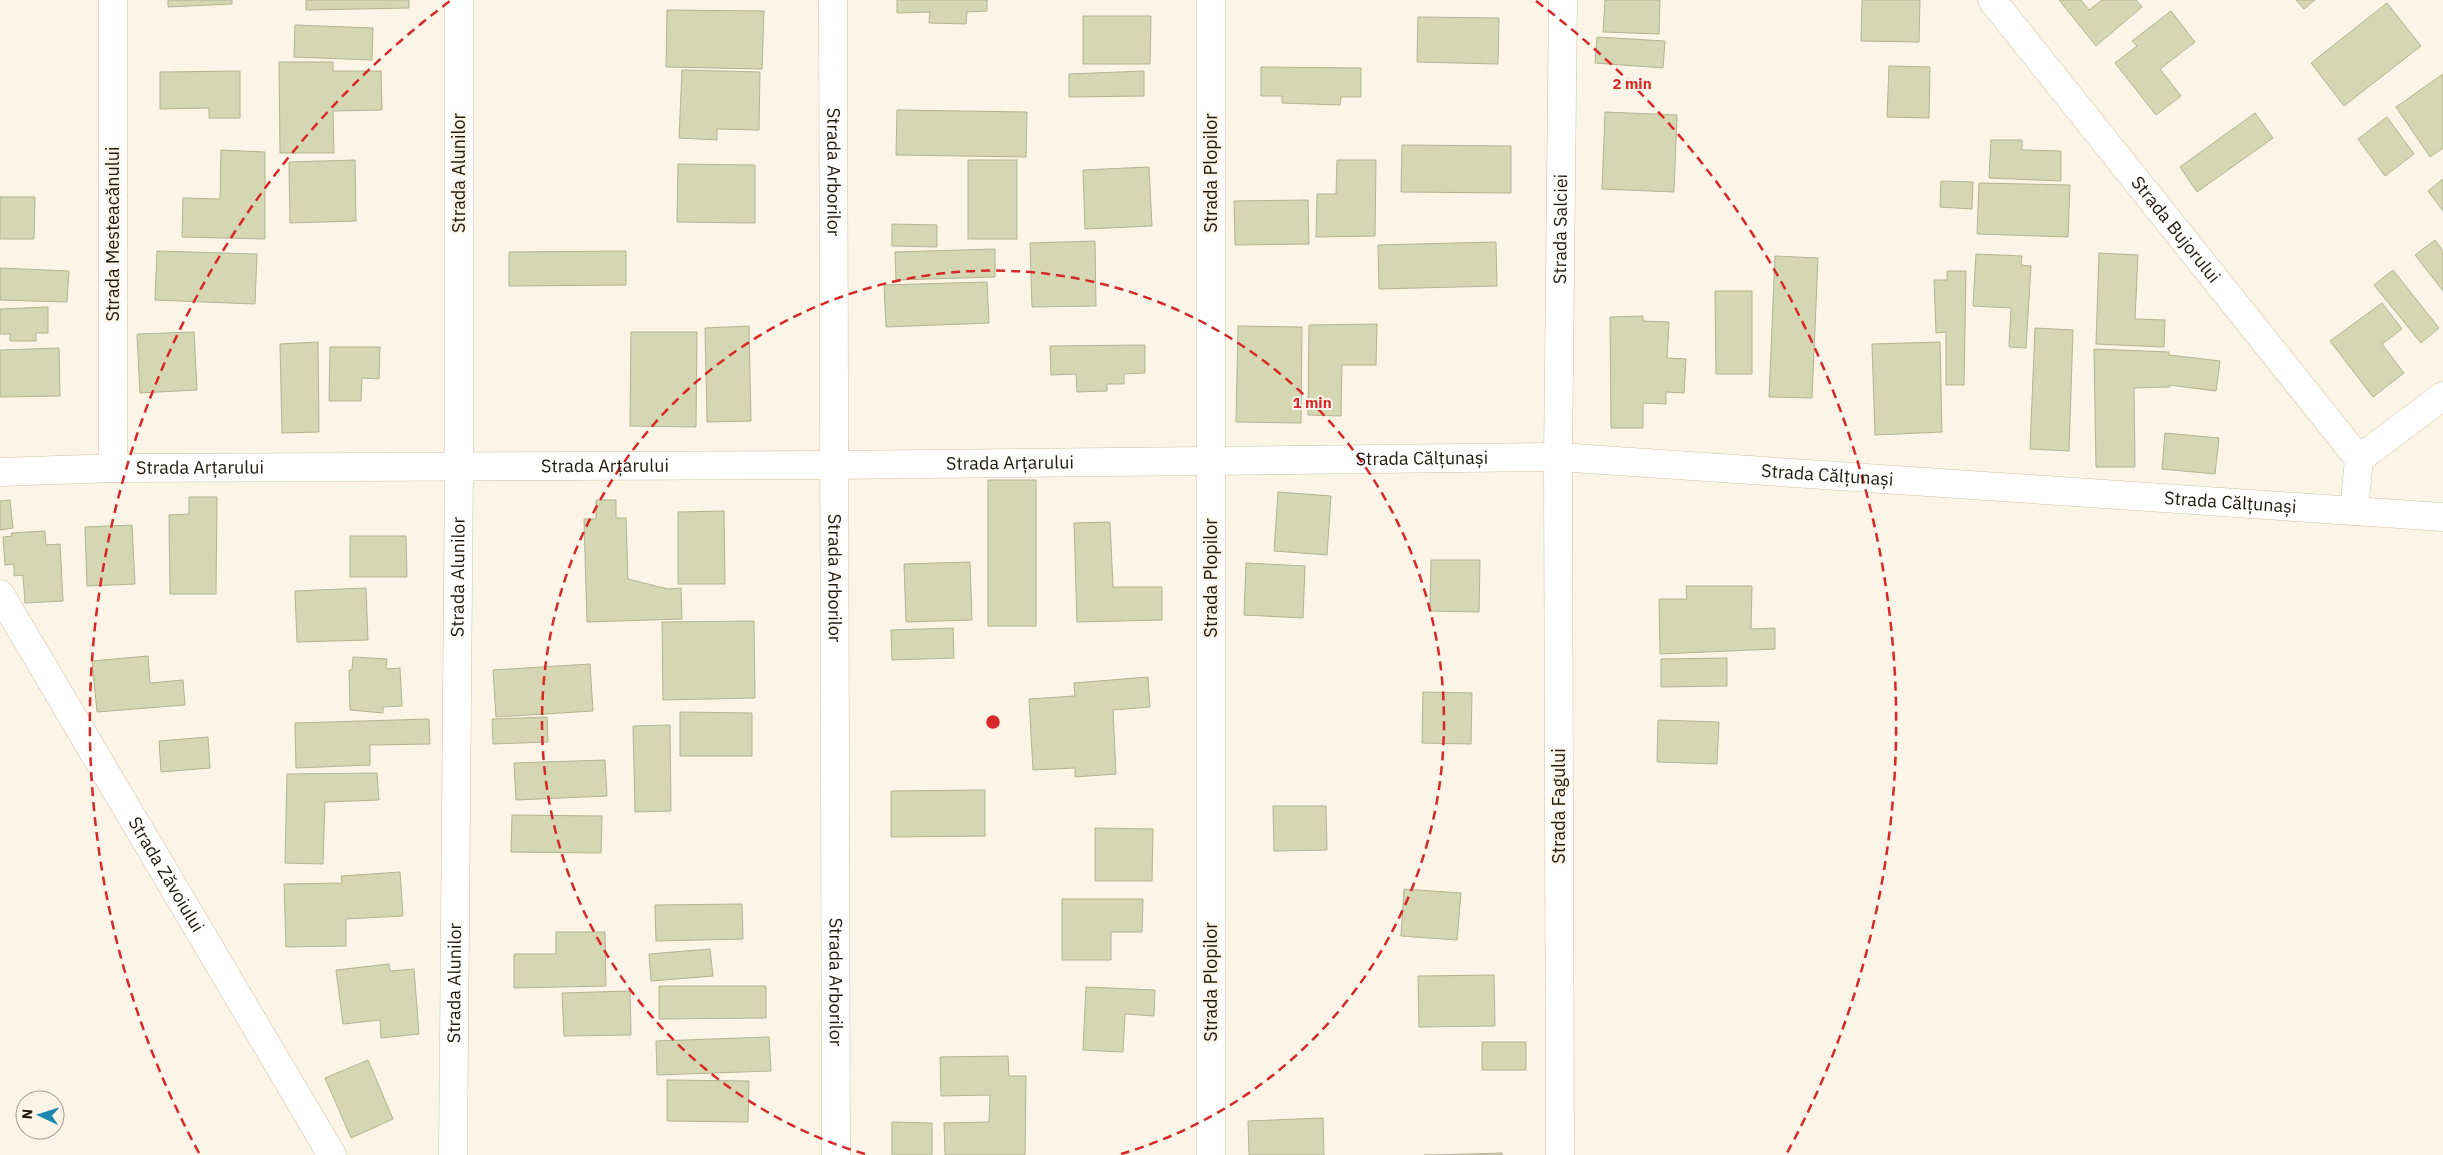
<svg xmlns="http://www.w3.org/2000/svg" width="2443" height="1155" font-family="'IBM Plex Sans',sans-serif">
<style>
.building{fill:#d5d7b2;stroke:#b2b491}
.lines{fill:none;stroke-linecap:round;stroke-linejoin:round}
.minor-casing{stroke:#d3c09f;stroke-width:29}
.minor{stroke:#fff;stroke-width:28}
.ring{fill:none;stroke:#d62828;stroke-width:2.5;stroke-dasharray:9 6}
.labels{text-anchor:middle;stroke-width:4;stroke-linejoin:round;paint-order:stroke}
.street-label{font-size:18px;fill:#1f180c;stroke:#fcf4e7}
.centre{fill:#d62828;stroke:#fcf4e7;stroke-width:2.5}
.ring-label{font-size:15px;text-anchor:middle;font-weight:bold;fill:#d62828;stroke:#fcf4e7;stroke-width:4;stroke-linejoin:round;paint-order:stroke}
</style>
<rect width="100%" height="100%" fill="#fcf4e7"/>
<!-- building -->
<g class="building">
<polygon points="168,0 232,0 232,4 168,7"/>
<polygon points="306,0 409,0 409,8 306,10"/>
<polygon points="897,0 987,0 987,11 967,12 966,24 929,23 930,12 897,13"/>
<polygon points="1605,0 1660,0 1659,34 1603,32"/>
<polygon points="1862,0 1920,0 1919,42 1861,41"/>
<polygon points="2059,0 2081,0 2089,10 2102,0 2136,0 2142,7 2096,46"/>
<polygon points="2296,0 2315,0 2304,9"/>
<polygon points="2387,3 2421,46 2344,106 2311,63"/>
<polygon points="667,10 764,11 762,69 666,67"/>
<polygon points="2171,11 2195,42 2160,69 2181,96 2156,115 2115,63 2137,46 2132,41"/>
<polygon points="1083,16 1151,16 1150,64 1083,64"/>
<polygon points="1418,17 1499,18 1498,64 1417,62"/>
<polygon points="295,25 373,28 372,60 294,57"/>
<polygon points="1597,37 1665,41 1663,68 1595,63"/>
<polygon points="279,62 333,62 333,71 381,71 382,110 333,111 334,153 280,153"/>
<polygon points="1889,66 1930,67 1929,118 1887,117"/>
<polygon points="1261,67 1361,68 1361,97 1341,97 1340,105 1282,103 1282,96 1261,96"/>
<polygon points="682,70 760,72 759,130 717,129 717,140 679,138"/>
<polygon points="240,71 240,118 209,118 209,108 160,109 160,72"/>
<polygon points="1144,71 1144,96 1069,97 1069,74"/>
<polygon points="2443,74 2443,148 2430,157 2396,107"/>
<polygon points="897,110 1027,112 1026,157 896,155"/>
<polygon points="1605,112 1677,115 1674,192 1602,189"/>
<polygon points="2255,113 2273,138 2197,192 2180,167"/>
<polygon points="2387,117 2414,154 2385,176 2358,139"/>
<polygon points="1991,140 2022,140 2022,150 2061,151 2061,181 1989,178"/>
<polygon points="1402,145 1511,146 1511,193 1401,192"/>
<polygon points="221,150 265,152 265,239 182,237 183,198 220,199"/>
<polygon points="355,160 356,221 290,223 289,162"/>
<rect x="968" y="160" width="49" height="79"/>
<polygon points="1337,160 1376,160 1375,236 1316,237 1317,194 1336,194"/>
<polygon points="678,164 755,165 755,223 677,222"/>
<polygon points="1149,167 1152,226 1085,229 1083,170"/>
<polygon points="2443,179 2443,211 2428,191"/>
<polygon points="1941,181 1973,182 1972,209 1940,207"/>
<polygon points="1979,183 2070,185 2068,237 1977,234"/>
<polygon points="0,197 35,197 34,239 0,239"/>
<polygon points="1308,200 1309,244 1235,245 1234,201"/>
<polygon points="892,224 937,225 937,247 892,246"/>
<polygon points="2435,240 2443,251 2443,291 2415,255"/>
<polygon points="1095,241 1096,306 1032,307 1030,243"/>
<polygon points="1496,242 1497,286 1379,289 1378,245"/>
<polygon points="995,249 995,277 896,280 895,252"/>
<polygon points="157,251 257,254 255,304 155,300"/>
<polygon points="626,251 626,285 509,286 509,252"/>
<polygon points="2099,253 2138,255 2135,319 2165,320 2164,347 2096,344"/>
<polygon points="1976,254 2022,256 2021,265 2031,266 2026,348 2009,347 2011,308 1973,306"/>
<polygon points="1775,256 1818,258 1812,398 1769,397"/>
<polygon points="0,268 69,271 67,302 0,300"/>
<polygon points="2393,270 2439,328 2421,343 2374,285"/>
<polygon points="1947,271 1966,271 1964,385 1946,385 1946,332 1936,333 1934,280 1947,280"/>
<polygon points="987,282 989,323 886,327 884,285"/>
<polygon points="1715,291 1752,291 1752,374 1716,374"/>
<polygon points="2382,303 2402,329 2382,344 2404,373 2373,397 2330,341"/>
<polygon points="48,307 48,333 36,333 36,341 10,341 10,334 0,334 0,309"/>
<polygon points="1643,316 1643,321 1669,322 1667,358 1686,359 1684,393 1666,392 1666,404 1643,403 1643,428 1611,428 1610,317"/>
<polygon points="1377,324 1376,365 1342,365 1341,416 1308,415 1309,325"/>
<polygon points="749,326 751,421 707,422 705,328"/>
<polygon points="1238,326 1302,327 1301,423 1236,422"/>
<polygon points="2035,328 2073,330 2069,451 2030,449"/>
<polygon points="194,332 197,390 140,393 137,334"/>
<polygon points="631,332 697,332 696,427 630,426"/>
<polygon points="318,342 319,432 282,433 280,344"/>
<polygon points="1940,342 1942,432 1875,435 1872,344"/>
<polygon points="1145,345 1145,373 1124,374 1124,384 1107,384 1107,391 1077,392 1076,374 1051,375 1050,346"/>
<polygon points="330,347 380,347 379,379 362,378 361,401 329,401"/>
<polygon points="59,348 60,396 0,397 0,350"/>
<polygon points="2094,349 2169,352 2169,355 2220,361 2216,391 2169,385 2170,387 2134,388 2135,467 2096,467"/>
<polygon points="2165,433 2219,438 2215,474 2162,469"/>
<rect x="988" y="480" width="48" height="146"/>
<polygon points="1278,492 1331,496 1327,555 1274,551"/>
<polygon points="189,497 217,497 216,594 170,594 169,515 189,514"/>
<polygon points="10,500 13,528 0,530 0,501"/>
<polygon points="596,500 616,500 616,518 626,518 628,579 668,589 681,588 682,619 587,622 584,519 596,519"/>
<polygon points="724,511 725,584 678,584 678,512"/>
<polygon points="1110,522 1113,587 1162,587 1162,620 1077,622 1074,523"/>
<polygon points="132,525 135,584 87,586 85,527"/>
<polygon points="45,531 46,545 60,544 63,601 25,603 23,575 14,576 14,564 5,565 3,537 12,536 11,533"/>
<polygon points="350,536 406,536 407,577 350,577"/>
<polygon points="1431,560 1480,560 1479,612 1430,611"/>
<polygon points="970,562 972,620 906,622 904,564"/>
<polygon points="1246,563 1305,566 1303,618 1244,615"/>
<polygon points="1686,586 1752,586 1751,629 1775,628 1775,649 1660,654 1659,599 1687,599"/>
<polygon points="366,588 368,640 297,642 295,591"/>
<polygon points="754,621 755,698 663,700 662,622"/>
<polygon points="953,628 954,658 892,660 891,630"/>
<polygon points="148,656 150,683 183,680 185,705 97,712 92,661"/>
<polygon points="353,657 387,659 386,669 400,668 402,706 383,707 383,713 350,710 349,670 352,670"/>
<polygon points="1727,658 1727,686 1661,687 1661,659"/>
<polygon points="590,664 593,711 496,717 493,670"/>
<polygon points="1148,677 1150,707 1113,710 1116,774 1075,777 1075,768 1033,770 1029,699 1075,696 1074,683"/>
<polygon points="1423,692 1472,693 1471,744 1422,743"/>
<polygon points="680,712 752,713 752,756 680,756"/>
<polygon points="547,717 548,742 493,744 492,719"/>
<polygon points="429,719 430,744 370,745 370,765 296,768 295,723"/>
<polygon points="1658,720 1719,722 1717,764 1657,762"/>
<polygon points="670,725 671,811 635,812 633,726"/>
<polygon points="208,737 210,768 161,772 159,741"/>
<polygon points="605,760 607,796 516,800 514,763"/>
<polygon points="377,773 379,800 325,802 323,864 285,863 287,774"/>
<polygon points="985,790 985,836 891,837 891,791"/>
<polygon points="1273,806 1326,806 1327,850 1274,851"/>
<polygon points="512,815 602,816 601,853 511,852"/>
<polygon points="1095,828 1153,829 1152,881 1095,881"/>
<polygon points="400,872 403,916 346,919 346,946 286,947 284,884 342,883 341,876"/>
<polygon points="1404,889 1461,893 1457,940 1401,936"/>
<polygon points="1062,899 1143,899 1142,932 1111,932 1111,960 1062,960"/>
<polygon points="742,904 743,939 656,941 655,905"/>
<polygon points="556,932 605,932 606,986 514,988 514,954 556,954"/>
<polygon points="710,949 713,976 651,981 649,954"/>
<polygon points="389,964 390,971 414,969 419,1034 381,1038 380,1020 343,1024 336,970"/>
<polygon points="1494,975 1495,1026 1419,1027 1418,976"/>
<polygon points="659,986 766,986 766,1018 659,1019"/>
<polygon points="1086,987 1155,990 1154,1016 1125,1014 1123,1052 1083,1050"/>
<polygon points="630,991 631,1035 564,1036 562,993"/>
<polygon points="769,1037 771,1071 657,1075 656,1041"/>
<rect x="1482" y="1042" width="44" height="28"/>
<polygon points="1008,1056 1009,1076 1026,1076 1025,1155 945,1155 944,1123 989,1122 990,1095 941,1096 940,1057"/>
<polygon points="368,1060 393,1119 351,1138 325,1078"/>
<polygon points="667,1080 749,1081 748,1122 667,1121"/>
<polygon points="1323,1118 1324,1155 1249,1155 1248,1121"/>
<polygon points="892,1122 932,1123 932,1155 892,1155"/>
<polygon points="1502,1153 1502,1155 1424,1155 1436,1155"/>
</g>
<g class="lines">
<defs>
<g id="minor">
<polyline points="113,0 113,468"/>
<path id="s1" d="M 833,0 L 836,1155"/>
<polyline points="1211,0 1211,1155"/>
<path id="s2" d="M 1992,0 L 2359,459"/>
<polyline points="2359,459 2443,396"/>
<path id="s3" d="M 0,472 L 113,468 L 833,465 L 1558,457 L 2443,517"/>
<polyline points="2354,511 2359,459"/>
<path id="s4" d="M 0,594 L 332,1155"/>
<path id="s5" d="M 453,1155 L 459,467 L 459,0"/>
<path id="s6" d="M 1560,1155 L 1558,457 L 1563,0"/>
</g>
</defs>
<!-- minor casing -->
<use href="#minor" class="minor-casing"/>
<!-- minor -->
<use href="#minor" class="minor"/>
</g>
<!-- distance rings -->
<g class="ring">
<path d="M865 1154A451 451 0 1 1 1121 1154"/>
<path d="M199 1153A903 903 0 0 1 450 1M1536 1A903 903 0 0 1 1787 1153"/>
</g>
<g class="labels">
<!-- street labels -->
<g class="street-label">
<text transform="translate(459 173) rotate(-90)" y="6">Strada Alunilor</text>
<text dy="6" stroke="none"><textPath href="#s1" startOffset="172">Strada Arborilor</textPath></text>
<text transform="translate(1211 173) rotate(-90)" y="6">Strada Plopilor</text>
<text dy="6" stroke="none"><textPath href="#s6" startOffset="926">Strada Salciei</textPath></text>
<text dy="6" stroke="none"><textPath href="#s2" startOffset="294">Strada Bujorului</textPath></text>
<text transform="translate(113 234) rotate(-90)" y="6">Strada Mesteacănului</text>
<text dy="6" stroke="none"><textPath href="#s3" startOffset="1422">Strada Călțunași</textPath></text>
<text dy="6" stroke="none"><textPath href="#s3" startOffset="1010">Strada Arțarului</textPath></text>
<text dy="6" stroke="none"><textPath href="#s3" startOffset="605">Strada Arțarului</textPath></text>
<text dy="6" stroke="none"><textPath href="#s3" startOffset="200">Strada Arțarului</textPath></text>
<text dy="6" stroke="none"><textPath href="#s3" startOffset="1828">Strada Călțunași</textPath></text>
<text dy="6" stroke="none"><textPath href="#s3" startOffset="2232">Strada Călțunași</textPath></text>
<text dy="6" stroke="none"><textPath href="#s5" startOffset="578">Strada Alunilor</textPath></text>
<text dy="6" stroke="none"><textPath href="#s1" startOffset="578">Strada Arborilor</textPath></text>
<text transform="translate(1211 578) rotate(-90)" y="6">Strada Plopilor</text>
<text transform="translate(1559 806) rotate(-90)" y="6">Strada Fagului</text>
<text dy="6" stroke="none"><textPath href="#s4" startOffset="326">Strada Zăvoiului</textPath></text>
<text dy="6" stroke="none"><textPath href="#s5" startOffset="172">Strada Alunilor</textPath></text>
<text dy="6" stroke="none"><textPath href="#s1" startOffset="982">Strada Arborilor</textPath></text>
<text transform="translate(1211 982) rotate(-90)" y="6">Strada Plopilor</text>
</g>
</g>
<circle cx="993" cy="722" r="8" class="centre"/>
<g class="ring-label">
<text x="1632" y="89">2 min</text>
<text x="1312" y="408">1 min</text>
</g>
<!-- north arrow -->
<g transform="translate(40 1115) rotate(274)"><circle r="24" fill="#fcf4e7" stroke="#a49c8f"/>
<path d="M0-4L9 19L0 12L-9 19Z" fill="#1c88af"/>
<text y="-8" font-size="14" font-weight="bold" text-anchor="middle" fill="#1f180c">N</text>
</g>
</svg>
